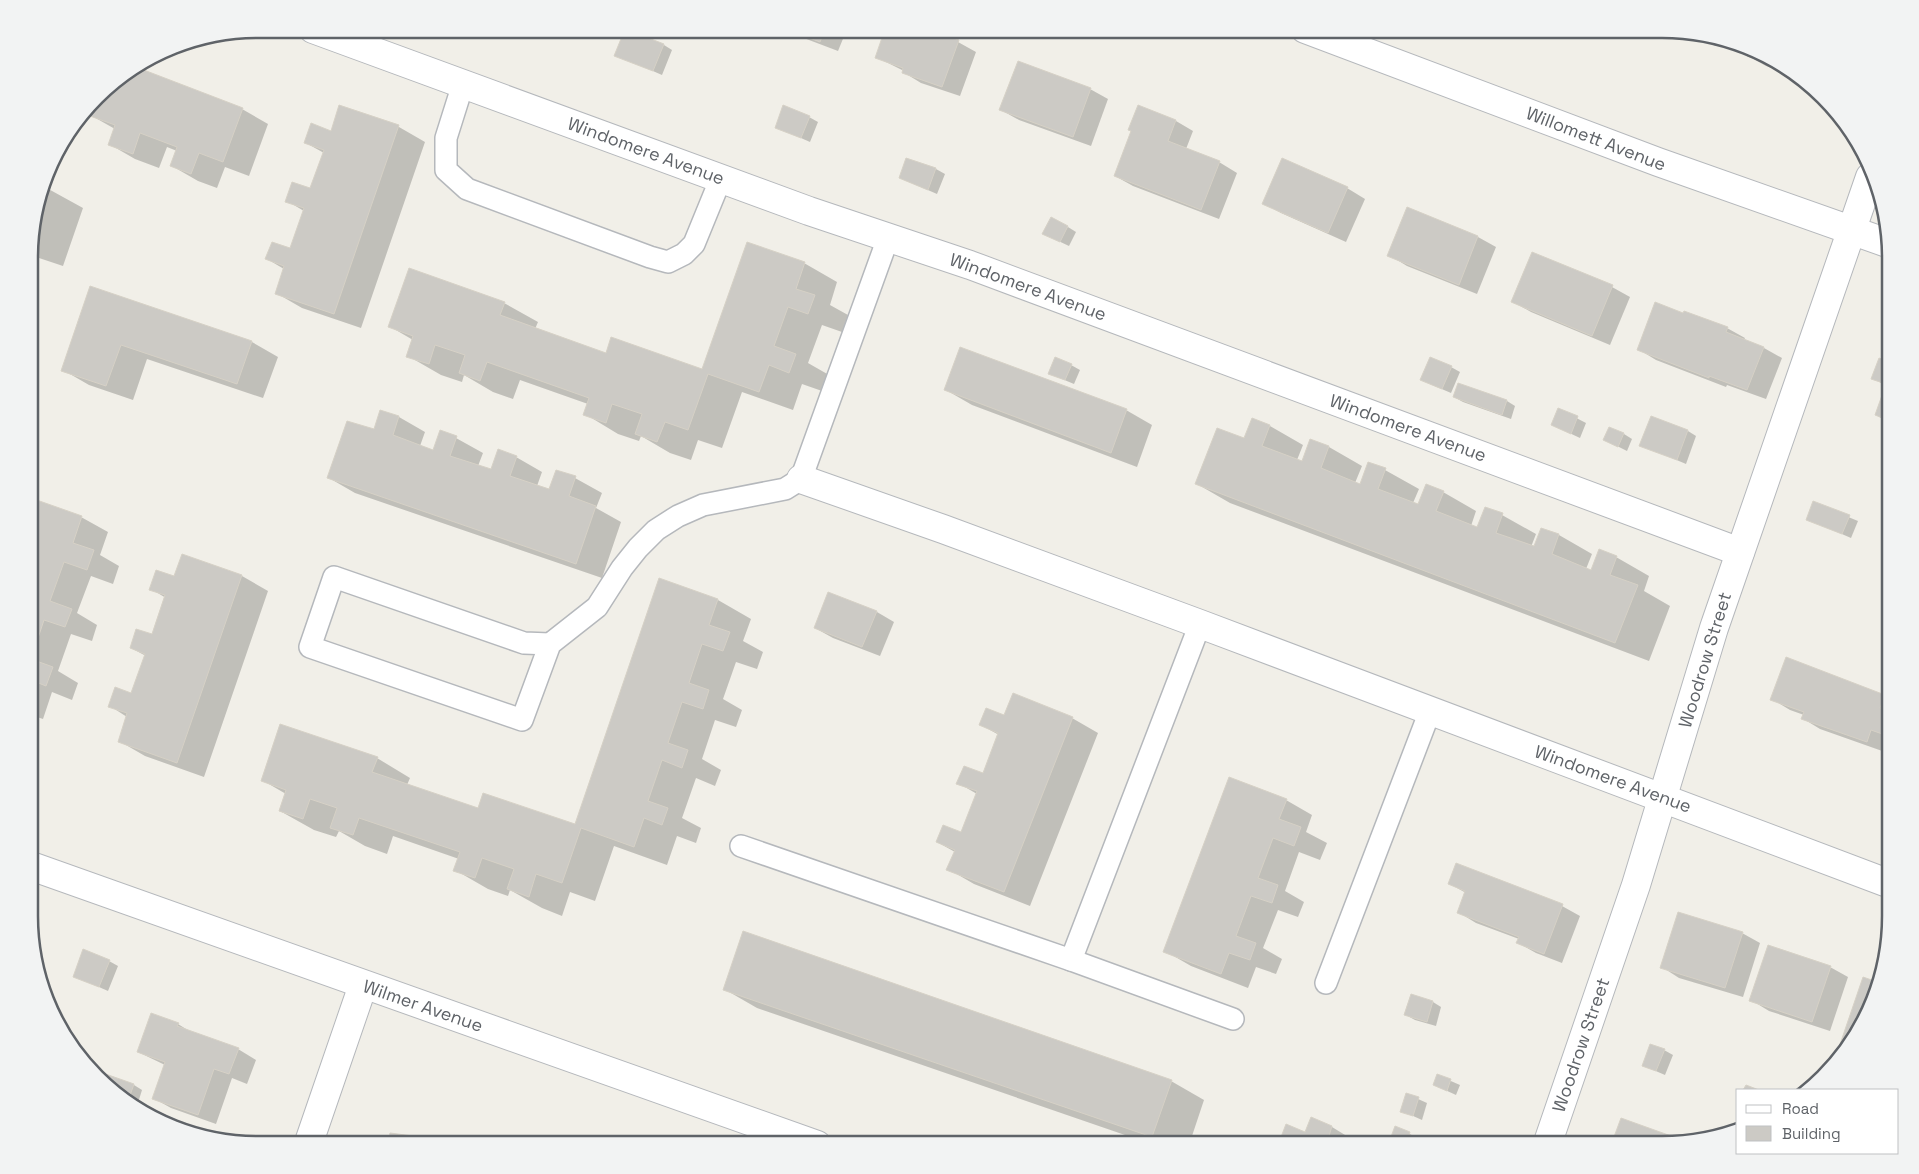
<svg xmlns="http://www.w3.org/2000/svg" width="1919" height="1174" font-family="'Space Grotesk',sans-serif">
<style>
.shadow{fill:#0003}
.building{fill:#cccac5;stroke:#d6d1c6}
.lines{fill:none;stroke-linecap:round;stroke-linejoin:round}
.service-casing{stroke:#b5b8bc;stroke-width:24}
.minor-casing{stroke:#b5b8bc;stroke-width:30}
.service{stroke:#fff;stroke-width:21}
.minor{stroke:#fff;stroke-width:28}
.labels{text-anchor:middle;stroke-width:4;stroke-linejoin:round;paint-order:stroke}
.street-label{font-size:18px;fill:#5f6368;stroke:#fff}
.rim{fill:none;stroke:#5f6368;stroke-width:2.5}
</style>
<rect width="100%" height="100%" fill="#f1efe8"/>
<!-- shadow -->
<g class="shadow">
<polygon points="780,29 847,29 838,51"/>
<polygon points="886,29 934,29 939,31 938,34 958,42 976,52 960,96 921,83 903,72 904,71 876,57"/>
<polygon points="1677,31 1719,38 1716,46"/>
<polygon points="664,45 672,50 662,75 616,55"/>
<polygon points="1751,49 1788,67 1799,78 1766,66 1748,56"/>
<polygon points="134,68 242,109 268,124 249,176 225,167 217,188 198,181 172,166 177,151 167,147 159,168 135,159 109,144 115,129 92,116 100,94 106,86"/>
<polygon points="1090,89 1108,99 1091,146 1019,120 1001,110"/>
<polygon points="340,106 399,127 425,142 361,328 302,308 276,293 284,269 267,259 291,250 304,211 287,201 311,190 324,153 306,143 331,132"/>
<polygon points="1138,107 1176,121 1193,131 1186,149 1219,162 1237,173 1219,219 1133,186 1115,176 1133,131"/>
<polygon points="809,117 818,122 810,142 776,127"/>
<polygon points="907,159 936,169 945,174 937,194 900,178"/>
<polygon points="43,186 83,208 63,266 36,257 31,274 31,228"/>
<polygon points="1347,188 1365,199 1346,242 1281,213 1263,203"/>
<polygon points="1408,208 1478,237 1496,247 1477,294 1407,266 1389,255"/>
<polygon points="1068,227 1076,232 1069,246 1052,238"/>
<polygon points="804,263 837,282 830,305 848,315 842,332 822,325 808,363 829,375 822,391 802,384 793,410 742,392 722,448 698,440 691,460 670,453 641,436 639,441 618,434 585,414 588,404 520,380 513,399 493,392 464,375 462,382 441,375 408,356 413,340 389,326 504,303 538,322 535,329 607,355 703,371"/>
<polygon points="1612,287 1630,297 1610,345 1531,312 1513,302"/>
<polygon points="91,288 252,342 278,357 263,398 147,359 133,400 89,385 63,370"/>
<polygon points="1727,328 1745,338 1744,340 1764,348 1782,358 1766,399 1727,385 1726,387 1656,360 1638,349"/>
<polygon points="31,338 36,341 31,355"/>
<polygon points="1890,363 1890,423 1876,415 1886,386 1873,378"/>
<polygon points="1071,365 1080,370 1074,384 1050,374"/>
<polygon points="1451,367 1460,372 1451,393 1430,384"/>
<polygon points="1459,384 1507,401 1515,406 1511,419 1463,402 1454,397"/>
<polygon points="946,390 1126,410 1152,425 1137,467 972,405"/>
<polygon points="1559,409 1586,423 1580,438 1552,425"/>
<polygon points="381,411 399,417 425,432 420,446 434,451 441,432 456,438 483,453 478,466 492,471 516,457 542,472 537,486 550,491 557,471 575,478 602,493 596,508 621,522 602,578 355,493 329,478 375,431"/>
<polygon points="1252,419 1270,426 1303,445 1297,460 1303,463 1311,441 1329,447 1362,466 1355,483 1361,485 1369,464 1385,470 1419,489 1413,503 1419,506 1443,492 1476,511 1471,526 1477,529 1502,515 1536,534 1531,547 1535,548 1542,529 1559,535 1592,554 1586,569 1592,571 1616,557 1649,576 1644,591 1670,606 1649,661 1230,503 1197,484 1245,440"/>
<polygon points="1688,431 1696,436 1686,464 1641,445"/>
<polygon points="1624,434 1632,439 1627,451 1605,440"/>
<polygon points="31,499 81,517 108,532 100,555 119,566 113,584 91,576 77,613 97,625 92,641 71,634 58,671 78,683 72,700 52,692 43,719 31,715"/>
<polygon points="1814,503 1858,521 1851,538 1807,519"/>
<polygon points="183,556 242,576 268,591 204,777 145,756 119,741 127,717 110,706 132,695 146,656 131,648 152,636 166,598 151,589 175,578"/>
<polygon points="718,600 751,619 743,641 763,652 757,669 736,662 723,699 742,710 736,727 715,720 702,759 721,770 715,786 696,778 682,818 701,828 696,843 677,836 667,865 614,846 595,901 570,892 562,916 542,908 510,890 508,896 488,889 455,870 459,859 393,836 387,854 365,846 339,831 336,837 314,830 280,811 286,794 262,780 377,758 410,778 407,785 479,810 576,826"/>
<polygon points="877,612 894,622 880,656 833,638 815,628"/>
<polygon points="1884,696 1890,699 1890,740 1885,752 1820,729 1802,718 1804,715 1790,710 1772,699"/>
<polygon points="1004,717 1072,718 1098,733 1030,906 974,884 948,869 955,852 937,842 961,833 977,794 958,783 984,774 999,735 981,725"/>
<polygon points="1286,800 1312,815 1306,832 1327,843 1320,860 1299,852 1285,891 1304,902 1298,917 1278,910 1263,948 1282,959 1276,974 1256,967 1248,988 1191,966 1165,951"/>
<polygon points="1450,884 1562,906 1580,916 1562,963 1536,953 1518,943 1519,939 1476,923 1458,912 1466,893"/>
<polygon points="1742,933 1760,943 1743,997 1679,978 1662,967"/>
<polygon points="109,961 118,966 108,991 74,976"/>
<polygon points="1830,967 1848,977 1830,1031 1769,1011 1751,1000"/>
<polygon points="724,989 1171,1081 1204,1100 1189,1145 1154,1145 757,1008"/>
<polygon points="1433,1002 1441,1007 1436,1026 1415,1020 1406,1015"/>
<polygon points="178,1024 194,1034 238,1049 256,1060 247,1084 232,1078 216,1124 171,1108 153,1098 165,1065 138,1052"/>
<polygon points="1664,1050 1673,1055 1665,1075 1644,1066"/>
<polygon points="98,1073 134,1085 142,1090 136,1109 131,1107"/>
<polygon points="1437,1075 1460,1085 1456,1095 1434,1085"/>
<polygon points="1407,1094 1427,1103 1422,1120 1402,1111"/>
<polygon points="1311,1119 1332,1127 1350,1138 1347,1145 1279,1145 1306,1134"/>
<polygon points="1395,1127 1418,1138 1416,1145 1389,1145"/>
<polygon points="391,1134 465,1144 467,1145 389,1145"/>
</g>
<!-- building -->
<g class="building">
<polygon points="625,29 664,44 653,71 614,56"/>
<polygon points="786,29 825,29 820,42"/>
<polygon points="885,29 927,29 959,40 942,87 902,73 903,68 875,58"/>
<polygon points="1750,48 1788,67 1795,74 1747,56"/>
<polygon points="1018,61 1091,88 1073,137 999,110"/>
<polygon points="136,67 243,108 223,162 199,153 191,174 170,166 177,147 140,133 133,154 108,145 115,125 90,116 97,98 106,86"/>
<polygon points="339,105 399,125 334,314 275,294 284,266 265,259 272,242 290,248 304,208 285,202 292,182 310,188 324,150 304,143 311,123 331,131"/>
<polygon points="783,105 810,116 801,138 775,128"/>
<polygon points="1138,105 1176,120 1168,141 1220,161 1201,210 1114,176 1131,131 1128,130"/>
<polygon points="906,158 936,168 928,190 899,178"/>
<polygon points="1282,158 1348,187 1328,233 1262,204"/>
<polygon points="44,185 50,187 31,246 31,228"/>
<polygon points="1407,207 1478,236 1459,285 1387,256"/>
<polygon points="1051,217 1068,226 1060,242 1042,234"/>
<polygon points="747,242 805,262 796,289 815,295 808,314 788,307 774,346 796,354 789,373 769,365 759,392 708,374 688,430 665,422 657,442 635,434 642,414 612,404 606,423 583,415 589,398 487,362 480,381 459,373 465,355 435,345 429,364 406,357 413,336 388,327 409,268 505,302 500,315 606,353 611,337 702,369"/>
<polygon points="1532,252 1613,285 1592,336 1511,302"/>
<polygon points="90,286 252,341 237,384 121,345 106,386 61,371"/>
<polygon points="1655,302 1683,313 1684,311 1728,327 1726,332 1764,347 1747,390 1709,376 1709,378 1637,350"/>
<polygon points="960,347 1127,409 1111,453 944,390"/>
<polygon points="1055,357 1072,364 1065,380 1048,374"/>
<polygon points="1430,357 1452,366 1442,389 1420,380"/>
<polygon points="1879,358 1890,362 1890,421 1875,415 1886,384 1871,379"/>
<polygon points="1458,383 1507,400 1502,415 1453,397"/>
<polygon points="1558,408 1578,416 1571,434 1551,425"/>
<polygon points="380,410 399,416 393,435 433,450 440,430 457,436 450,456 491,469 498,449 517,456 510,476 549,489 556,470 576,476 569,496 596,506 576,564 327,478 347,421 374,429"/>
<polygon points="1651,416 1688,430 1677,460 1639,446"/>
<polygon points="1252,418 1270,425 1262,446 1302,461 1310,439 1329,446 1321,468 1360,484 1368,462 1386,468 1378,489 1418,504 1426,484 1444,491 1436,511 1477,527 1485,507 1503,513 1496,533 1534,546 1541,528 1559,534 1552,554 1591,570 1599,549 1617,556 1610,575 1638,585 1615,643 1195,484 1217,428 1244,438"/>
<polygon points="1609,427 1624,433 1618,447 1603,440"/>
<polygon points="31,498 82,516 73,543 94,550 87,570 64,562 50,601 72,609 65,627 44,620 31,659 53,667 46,686 31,680"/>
<polygon points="1813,501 1850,515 1842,534 1806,520"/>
<polygon points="182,554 242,575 177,763 118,742 127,713 108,707 115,687 131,693 145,654 130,648 136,629 152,634 165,595 149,590 156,570 174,576"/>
<polygon points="659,578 718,599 709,625 730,632 723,651 702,644 689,683 709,690 703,709 682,702 668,743 688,750 682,768 662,760 648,801 668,808 662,825 644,818 634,847 581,828 562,883 536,874 529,897 507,889 514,869 482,858 475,878 453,871 460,852 359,818 353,835 330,828 337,808 310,799 303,819 279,811 286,790 261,781 280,724 378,757 372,772 478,808 483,793 575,824"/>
<polygon points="828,592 877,611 862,647 814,628"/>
<polygon points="1786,657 1885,695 1880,708 1890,712 1888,736 1871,730 1867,742 1801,719 1804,712 1770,700"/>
<polygon points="1013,693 1073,717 1004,892 946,870 955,850 936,842 943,825 961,832 977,791 956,784 964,766 983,773 998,733 979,725 986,708 1004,715"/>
<polygon points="1229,777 1287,799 1279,819 1301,827 1294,846 1273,838 1258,878 1278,885 1272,903 1251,896 1236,936 1256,943 1250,960 1229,953 1221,974 1163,952"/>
<polygon points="1456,863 1563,904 1544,954 1516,943 1519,937 1457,913 1465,891 1448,884"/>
<polygon points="1678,912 1743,932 1725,988 1660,968"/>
<polygon points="743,931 1172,1080 1152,1137 723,990"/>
<polygon points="1768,945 1831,966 1812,1022 1749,1001"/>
<polygon points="83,949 110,960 99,987 73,977"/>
<polygon points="1863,977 1880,983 1878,990 1852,1043 1835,1059"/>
<polygon points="1411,994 1433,1001 1427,1022 1404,1015"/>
<polygon points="151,1013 179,1023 177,1026 239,1048 229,1074 214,1069 198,1115 152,1099 165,1062 137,1052"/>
<polygon points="1650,1044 1665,1049 1656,1071 1642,1066"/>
<polygon points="97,1071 134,1084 127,1104 96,1073"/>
<polygon points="1437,1074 1451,1079 1447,1091 1433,1085"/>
<polygon points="1746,1085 1759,1090 1743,1090"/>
<polygon points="1406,1093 1419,1097 1413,1116 1400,1112"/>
<polygon points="1311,1117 1332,1126 1329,1136 1337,1140 1335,1145 1278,1145 1286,1124 1305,1132"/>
<polygon points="1621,1118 1685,1141 1685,1142 1676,1145 1611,1145"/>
<polygon points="1395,1126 1410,1132 1406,1145 1388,1145"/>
<polygon points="390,1133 466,1143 465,1145 388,1145"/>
</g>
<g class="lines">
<defs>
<g id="service">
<polyline points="463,84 446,138 446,170 467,189 650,257 668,262 684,254 694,244 721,178"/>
<polyline points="550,644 522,720 310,647 334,577 524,643 550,644 597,607 622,568 638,548 656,530 678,516 703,505 785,489 801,479 888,238"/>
<polyline points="741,846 1071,960 1200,624"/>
<polyline points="1071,960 1233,1019"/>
<polyline points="1326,983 1430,711"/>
</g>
<g id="minor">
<polyline points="313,29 809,211 970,265 1740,552"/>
<polyline points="1305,29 1658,162 1890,244"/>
<polyline points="801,479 943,529 1200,624 1890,884"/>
<polyline points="31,866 817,1145"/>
<polyline points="308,1145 363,985"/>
<polyline points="1547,1145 1636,885 1714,628 1870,177"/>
</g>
</defs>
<!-- service casing -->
<use href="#service" class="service-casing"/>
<!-- minor casing -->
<use href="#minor" class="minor-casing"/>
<!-- service -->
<use href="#service" class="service"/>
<!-- minor -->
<use href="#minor" class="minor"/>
</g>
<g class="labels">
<!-- street labels -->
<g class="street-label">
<text transform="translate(1596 139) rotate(21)" y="6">Willomett Avenue</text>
<text transform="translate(646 151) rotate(20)" y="6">Windomere Avenue</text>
<text transform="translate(1028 287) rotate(20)" y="6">Windomere Avenue</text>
<text transform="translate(1408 428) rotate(20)" y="6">Windomere Avenue</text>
<text transform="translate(1705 660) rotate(-73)" y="6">Woodrow Street</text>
<text transform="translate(1613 779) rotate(20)" y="6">Windomere Avenue</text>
<text transform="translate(423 1006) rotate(19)" y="6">Wilmer Avenue</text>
<text transform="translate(1581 1045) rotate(-71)" y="6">Woodrow Street</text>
</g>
</g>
<!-- crop -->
<path d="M0 0H1919V1174H0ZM258 38H1662A220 220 0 0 1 1882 258V916A220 220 0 0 1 1662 1136H258A220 220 0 0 1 38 916V258A220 220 0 0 1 258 38Z" fill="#f2f3f3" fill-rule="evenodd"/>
<path class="rim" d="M258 38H1662A220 220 0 0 1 1882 258V916A220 220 0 0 1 1662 1136H258A220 220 0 0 1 38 916V258A220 220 0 0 1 258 38Z"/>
<!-- legend -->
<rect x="1736" y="1089" width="162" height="65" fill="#ffffff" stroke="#bfc1c3"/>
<rect x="1746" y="1105" width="25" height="8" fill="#ffffff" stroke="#bfc1c3"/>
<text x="1782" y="1114" font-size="15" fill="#5f6368">Road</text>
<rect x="1746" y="1126" width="25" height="15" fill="#cccac5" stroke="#bfc1c3"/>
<text x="1782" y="1139" font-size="15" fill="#5f6368">Building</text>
</svg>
